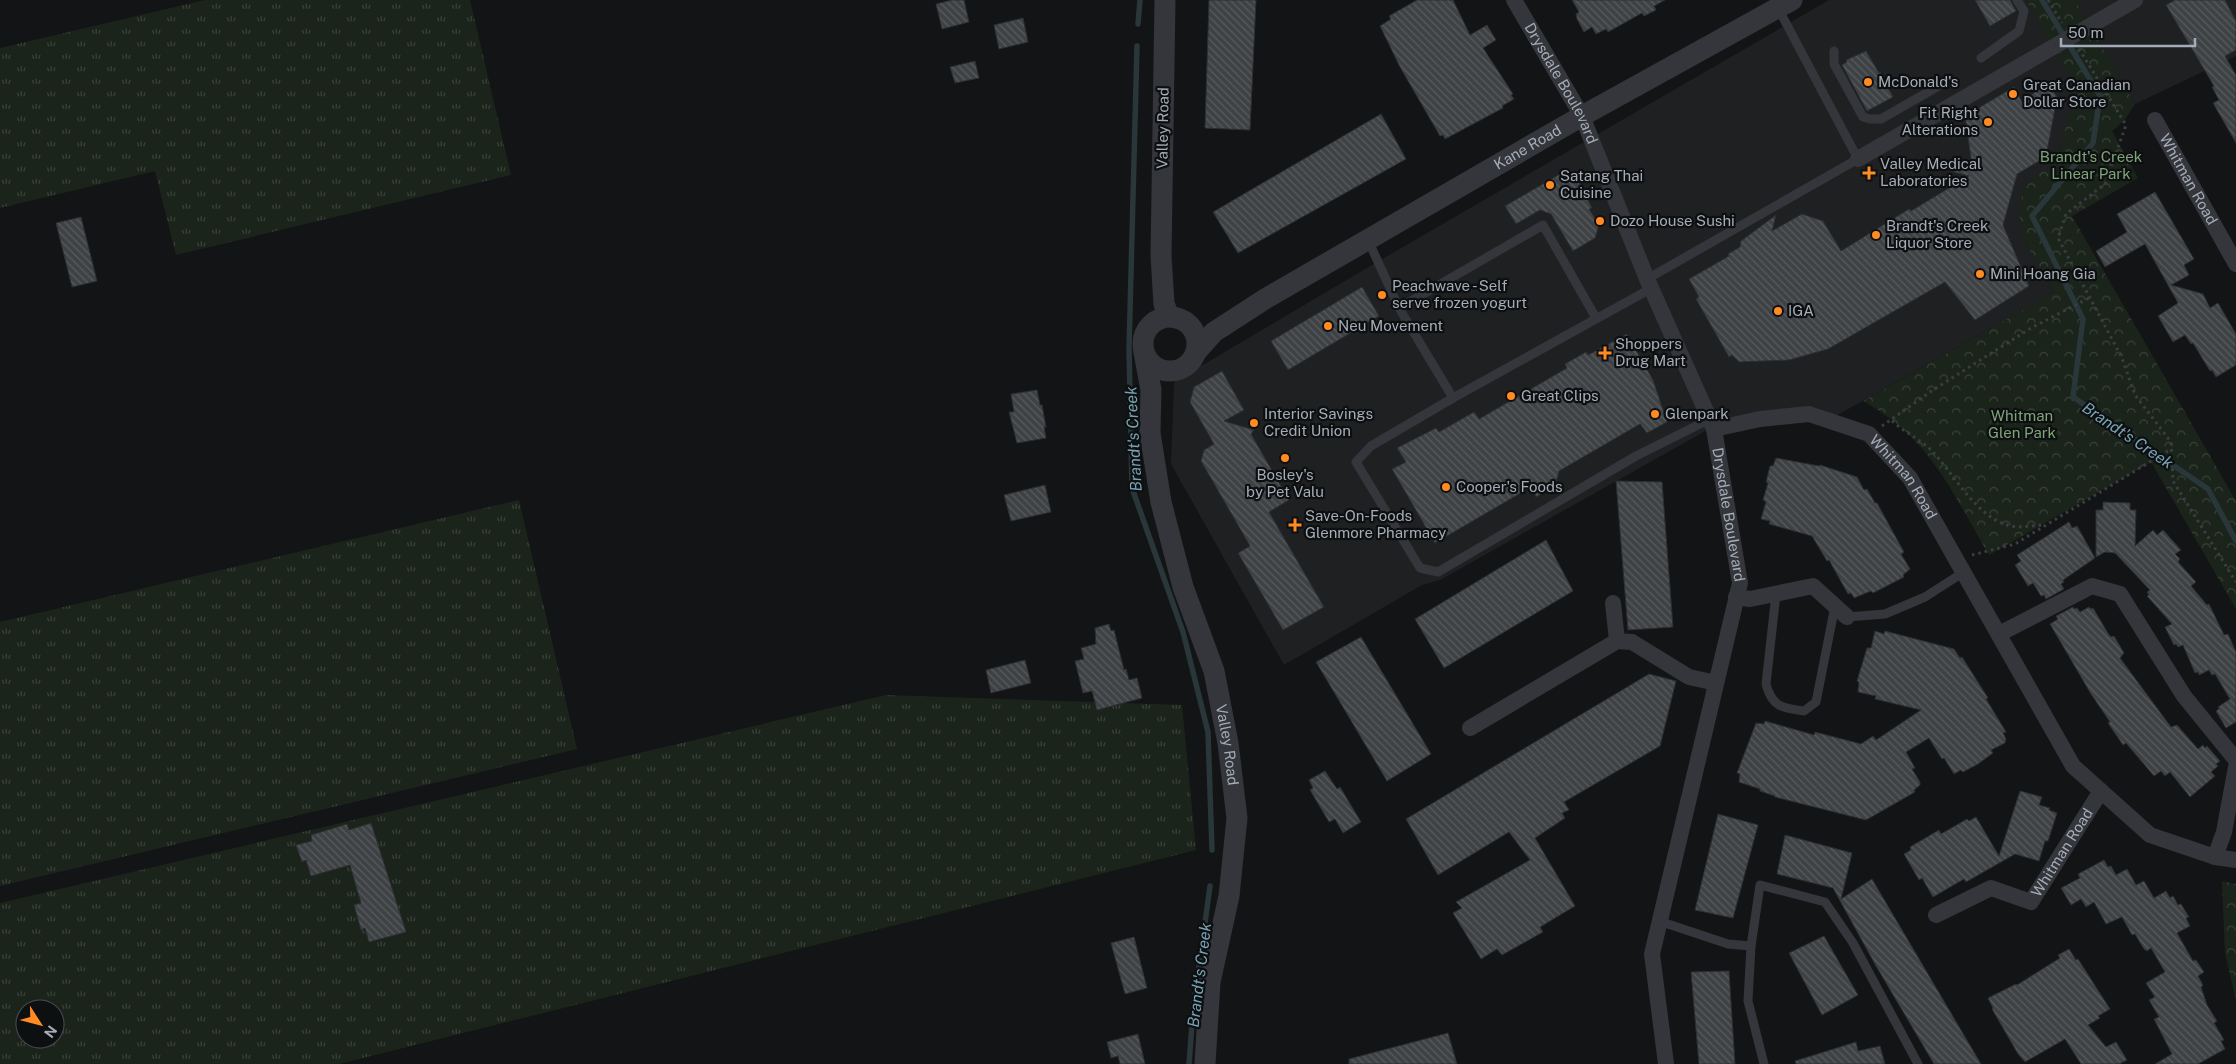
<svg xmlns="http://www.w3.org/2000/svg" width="2236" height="1064" font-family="'Public Sans',sans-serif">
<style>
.built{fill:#1f2022}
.grass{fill:url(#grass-tufts);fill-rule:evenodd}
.park{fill:url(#park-crowns)}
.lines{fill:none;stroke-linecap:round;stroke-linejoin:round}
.stream{stroke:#29363a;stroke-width:5.5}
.building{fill:url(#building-back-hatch);stroke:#2d2e32}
.path{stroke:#3a3e42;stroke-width:3;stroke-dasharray:2.5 4;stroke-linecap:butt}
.service{stroke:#34363b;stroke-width:9}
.minor{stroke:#34363b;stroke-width:16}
.tertiary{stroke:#34363b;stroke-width:21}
.poi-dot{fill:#ff8b22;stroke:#0e0f10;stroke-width:2}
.labels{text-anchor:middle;stroke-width:4.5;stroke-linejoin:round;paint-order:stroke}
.poi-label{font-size:15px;fill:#a4adb7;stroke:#0e0f10;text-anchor:start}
.street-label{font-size:15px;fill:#a4adb7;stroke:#0e0f10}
.park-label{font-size:15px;fill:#7ea479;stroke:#0e0f10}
.water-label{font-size:16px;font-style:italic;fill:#77a4b5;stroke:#0e0f10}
</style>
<defs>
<pattern id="grass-tufts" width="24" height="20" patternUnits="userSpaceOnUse" patternTransform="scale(1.25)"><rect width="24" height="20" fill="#1b241b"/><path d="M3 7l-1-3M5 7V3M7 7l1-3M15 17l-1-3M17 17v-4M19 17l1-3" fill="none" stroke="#39413a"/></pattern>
<pattern id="park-crowns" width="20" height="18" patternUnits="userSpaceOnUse" patternTransform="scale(1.25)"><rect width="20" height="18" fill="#1b241b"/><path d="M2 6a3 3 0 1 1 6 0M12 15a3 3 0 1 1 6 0" fill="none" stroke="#39413a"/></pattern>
<pattern id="building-back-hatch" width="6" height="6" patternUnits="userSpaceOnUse" patternTransform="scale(1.25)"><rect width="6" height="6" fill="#3f4245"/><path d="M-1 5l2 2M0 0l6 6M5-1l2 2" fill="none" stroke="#585b5e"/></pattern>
</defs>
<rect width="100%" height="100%" fill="#131415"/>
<!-- built -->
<g class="built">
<polygon points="1829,0 2026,0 2078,90 2055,164 2037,175 2020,220 2026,243 2054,292 1836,416 1709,429 1440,580 1422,585 1284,665 1171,464 1174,382 1377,262"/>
<polygon points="2075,0 2236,0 2236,56 2135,104"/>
</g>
<!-- grass -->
<g class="grass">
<polygon points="205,0 470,0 511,175 176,255 155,171 0,208 0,48"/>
<polygon points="519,500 577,749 0,886 0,622"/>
<path d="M 886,695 L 1182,705 L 1196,850 L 339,1064 L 0,1064 L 0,903 ZM 25,1009 L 55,1009 L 55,1039 L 25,1039 Z"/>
</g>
<!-- park -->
<g class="park">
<path d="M 2026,0 L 2075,0 L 2135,104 L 2124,121 L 2112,131 L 2138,178 L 2072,216 L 2236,501 L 2236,609 L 2151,462 L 1989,555 C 1952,492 1930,438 1863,401 L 2054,292 C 2036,261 2002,217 2030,182 C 2036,174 2046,169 2055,164 L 2077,90 Z"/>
<polygon points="2222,881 2236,884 2236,1000 2225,953"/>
</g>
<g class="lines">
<!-- stream -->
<g class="stream">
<polyline points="2042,0 2100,96 2093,143 2032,216 2083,319 2073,397 2208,489 2236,541"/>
<polyline points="1138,24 1140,0"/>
<polyline points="1137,46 1129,349 1132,488 1183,632 1208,732 1212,850"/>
<polyline points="1189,1064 1193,1011 1210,886"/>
</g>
</g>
<!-- building -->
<g class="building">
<polygon points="952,0 964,0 969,22 942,29 936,4"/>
<polygon points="1209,0 1256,0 1250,130 1205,128"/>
<polygon points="1417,0 1453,0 1470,35 1487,25 1496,40 1483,48 1513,94 1511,95 1514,99 1502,106 1503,108 1445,139 1443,135 1440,136 1400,67 1380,26 1391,19 1389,16"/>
<polygon points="1572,0 1665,0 1654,6 1656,10 1644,16 1642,13 1608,32 1606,29 1596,34 1592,27 1584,32 1577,19 1576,14 1579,12"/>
<polygon points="1975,0 2010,0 2016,11 1990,26"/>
<polygon points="2175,0 2225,0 2236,21 2236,50 2225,56 2236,75 2236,143 2213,103 2219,100 2212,87 2214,86 2166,5"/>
<polygon points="1023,18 1028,42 999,49 994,25"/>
<polygon points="1866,51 1879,73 1880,72 1893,97 1867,111 1842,65 1847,62 1846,60"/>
<polygon points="975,61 979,78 955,83 950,67"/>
<polygon points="2048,82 2057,97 2046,157 2017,174 2003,225 2029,286 1975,320 1945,282 1828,349 1789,360 1739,362 1732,355 1729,357 1696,299 1699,297 1689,279 1729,256 1728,254 1740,247 1741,241 1776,215 1772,231 1802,214 1823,221 1841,251 1909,209 1911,211 1969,176 1950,171 1972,165 1965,116 2014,87 2022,102"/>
<polygon points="1381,114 1406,159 1238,253 1213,212"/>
<polygon points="1562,170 1574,173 1592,208 1589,209 1599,225 1595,238 1573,251 1551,214 1540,210 1516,224 1505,206 1560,174"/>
<polygon points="2155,192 2194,259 2184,265 2189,275 2171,285 2203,294 2210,308 2218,303 2236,334 2236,365 2216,377 2212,370 2210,371 2193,343 2191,344 2185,335 2173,342 2158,316 2178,303 2145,244 2105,267 2096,251 2127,232 2117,214"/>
<polygon points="81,217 97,281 72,287 56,223"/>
<polygon points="1362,287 1379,316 1288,370 1271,341"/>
<polygon points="1627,334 1653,380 1667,422 1647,433 1640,424 1559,471 1555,486 1536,497 1531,487 1435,543 1392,469 1406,462 1397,448 1436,428 1439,432 1474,412 1479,419 1567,368 1565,364 1586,352 1588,355"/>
<polygon points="1222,371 1244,410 1224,421 1254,430 1251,434 1289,500 1269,512 1324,607 1283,630 1238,553 1250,546 1201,461 1204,450 1214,444 1190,402 1194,387"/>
<polygon points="1037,390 1040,405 1042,405 1046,427 1044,427 1046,438 1017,443 1009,412 1014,412 1011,394"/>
<polygon points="1776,458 1819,466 1820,465 1857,477 1864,490 1867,489 1875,503 1877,503 1904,552 1901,554 1910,569 1903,575 1904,577 1873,593 1871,591 1854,598 1851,593 1848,594 1829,560 1827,561 1812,536 1769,524 1770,521 1761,519 1766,502 1763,500 1768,483 1766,482 1770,466 1773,466"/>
<polygon points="1616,481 1662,482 1673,627 1628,630"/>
<polygon points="1045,485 1051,512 1011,521 1004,495"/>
<polygon points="2103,502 2130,503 2130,510 2136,510 2135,546 2153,530 2157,535 2163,530 2181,550 2175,554 2180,559 2178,562 2196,582 2191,586 2207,605 2209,604 2224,635 2228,634 2236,652 2236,722 2226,728 2216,711 2219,709 2218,707 2230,699 2215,674 2212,675 2209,670 2199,675 2198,672 2195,673 2183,645 2178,647 2176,644 2174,645 2165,627 2172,624 2147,596 2149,595 2147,592 2150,590 2115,553 2105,552 2096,557 2096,510 2103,510"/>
<polygon points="2069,522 2072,528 2077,526 2095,558 2063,580 2064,582 2061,584 2064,589 2046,599 2044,595 2041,596 2033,583 2028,586 2015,565 2021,561 2017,555"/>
<polygon points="1546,540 1573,591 1444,668 1415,619"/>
<polygon points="2073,607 2074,609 2077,608 2080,612 2089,607 2091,609 2093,608 2109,635 2111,637 2114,636 2124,653 2120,658 2171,727 2177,725 2198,749 2203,745 2205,748 2207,746 2220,761 2216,764 2218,766 2211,772 2215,776 2190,797 2170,772 2165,776 2161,771 2154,776 2126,743 2123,745 2108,723 2110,722 2091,694 2050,624 2058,619 2056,616"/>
<polygon points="1109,624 1111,631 1114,630 1124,670 1126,669 1129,680 1137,678 1142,698 1097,710 1092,691 1083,693 1075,661 1084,659 1081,648 1096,644 1095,628"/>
<polygon points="1875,631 1884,634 1885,631 1954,649 1960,658 1962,657 1988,698 1986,699 2006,732 2003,733 2006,739 2005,743 1991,750 1993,753 1978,764 1963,772 1961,770 1954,774 1944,758 1942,759 1929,738 1906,752 1915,768 1912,769 1920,782 1920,785 1914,790 1915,792 1866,820 1775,797 1775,796 1760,791 1760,789 1739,782 1740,774 1737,773 1756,723 1764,724 1765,721 1814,735 1815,732 1861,744 1873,736 1876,740 1921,710 1875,699 1876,696 1858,692 1859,682 1857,681 1867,648 1871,648"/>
<polygon points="1361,637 1431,754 1387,781 1316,662"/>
<polygon points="1025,660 1031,683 991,693 986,670"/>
<polygon points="1649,674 1676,681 1660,746 1564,802 1569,810 1562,813 1565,818 1535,838 1575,906 1540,927 1543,932 1502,955 1497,949 1481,959 1453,913 1462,908 1456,902 1530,860 1509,832 1438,875 1406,819"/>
<polygon points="1325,771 1337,789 1340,787 1361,822 1343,833 1335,819 1329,822 1310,790 1313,788 1309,780"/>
<polygon points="2020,791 2042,797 2039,805 2050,808 2049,810 2057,813 2048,841 2045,841 2039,861 2015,854 1966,882 1964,879 1933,897 1922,878 1919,880 1904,854 1911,850 1910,847 1939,830 1941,834 1967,819 1969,821 1976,817 1999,856"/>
<polygon points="1718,814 1758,825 1733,918 1695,910"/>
<polygon points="371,823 406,932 369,942 365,928 361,930 354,905 361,903 350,865 311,876 306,860 302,862 296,845 312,841 311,835 347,824 349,830"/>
<polygon points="1785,835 1852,853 1841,899 1872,879 1981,1064 1934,1064 1876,966 1833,888 1777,874"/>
<polygon points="2104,860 2108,867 2111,866 2116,875 2127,869 2136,885 2144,881 2154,898 2166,891 2170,898 2173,896 2178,905 2181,904 2189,917 2186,918 2190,926 2177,933 2193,961 2196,960 2204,972 2198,976 2203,985 2201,987 2207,1005 2217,1021 2214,1023 2224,1040 2221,1041 2225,1049 2198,1064 2155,1064 2172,1054 2154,1019 2159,1017 2149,1000 2155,997 2146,983 2165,972 2151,948 2147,951 2144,949 2135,934 2132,935 2122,917 2106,924 2094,902 2086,907 2081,899 2071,905 2061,888 2080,878 2078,874"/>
<polygon points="1824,936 1858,995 1822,1015 1789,953"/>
<polygon points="1134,937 1147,988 1125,994 1111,943"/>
<polygon points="2069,949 2076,960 2078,959 2110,1009 2098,1016 2100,1018 2088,1025 2106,1047 2116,1042 2127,1060 2119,1064 2081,1064 2065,1039 2025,1062 2018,1054 1992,1009 1993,1008 1988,998 2016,984 2017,985 2060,958 2058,955"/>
<polygon points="1729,971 1735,1064 1699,1064 1691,972"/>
<polygon points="1448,1033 1457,1064 1349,1064 1349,1059"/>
<polygon points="1138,1034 1145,1064 1120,1064 1118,1056 1111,1058 1107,1042"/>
<polygon points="1856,1042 1858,1051 1880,1046 1885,1064 1796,1064 1795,1061"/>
</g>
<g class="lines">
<!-- path -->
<g class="path">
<polyline points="2048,0 2062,23"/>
<polyline points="2079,49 2126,125 2105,184 2066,214 2058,238 2122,358 2135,395 2171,442 2173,481 2236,582"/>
<path d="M 1892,421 C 1904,432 1920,439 1932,451 C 1953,473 1976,516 2007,525 C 2018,529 2034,525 2045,525"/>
<polyline points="1882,426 1933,390 2031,328 2089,298"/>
<polyline points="1972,555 2015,544 2171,449"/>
</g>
<!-- service -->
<g class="service">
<polyline points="1834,51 1834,64 1863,117 1870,119 1881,119 1937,87"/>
<polyline points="1981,58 2019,31 2024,11 2017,0"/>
<polyline points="1368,240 1399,308 1453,398 1652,288"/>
<polyline points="1647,279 1858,159 1778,8"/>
<polyline points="1399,308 1543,225 1596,318"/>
<polyline points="1453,398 1371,446 1356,462 1420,568 1438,572 1636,456 1710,419"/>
<path d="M 1776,594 L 1766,684 C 1772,707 1782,708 1804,711 L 1816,702 L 1835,606"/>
<polyline points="1847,617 1885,614 1925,597 1964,572"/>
<polyline points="1659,921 1728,944 1751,946"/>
<polyline points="1764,1064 1748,1001 1751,946 1760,885 1825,902 1853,943 1918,1064"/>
</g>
<!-- minor -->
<g class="minor">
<path id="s1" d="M 1514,0 L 1582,116 L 1647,279 L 1714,429 L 1740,583 L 1652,954 L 1666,1064"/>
<path id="s2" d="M 2155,120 L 2236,264"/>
<polyline points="1858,159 2135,0"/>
<path id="s3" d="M 1714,429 L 1760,419 L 1809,414 L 1869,434 L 1910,478 L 2073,766 L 2150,835 L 2215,857 L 2236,860"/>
<polyline points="1736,597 1750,599 1813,586 1847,617"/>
<polyline points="1613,603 1617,641"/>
<polyline points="1999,634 2092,586 2120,594 2184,696 2236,760"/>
<polyline points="1470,728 1617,641 1632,642 1689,677 1716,683"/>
<polyline points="2215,857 2224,832 2236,767"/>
<path id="s4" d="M 1936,915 L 1991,888 L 2031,902 L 2101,791"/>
</g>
<!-- tertiary -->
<g class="tertiary">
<polyline points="1165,0 1161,256 1164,304 1168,314 1175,318"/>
<circle cx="1170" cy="344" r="27"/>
<path id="s5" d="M 1144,352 L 1151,390 L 1150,433 L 1161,502 L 1183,587 L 1214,671 L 1228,743 L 1237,818 L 1229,896 L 1210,982 L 1205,1064"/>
<path id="s6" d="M 1196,352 L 1214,332 L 1265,299 L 1582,116 L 1792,0"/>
</g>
</g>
<!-- markers -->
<g class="poi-dot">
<circle cx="1868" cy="82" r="5"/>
<circle cx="2013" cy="94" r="5"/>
<circle cx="1988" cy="122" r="5"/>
<path d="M1866.5 165.5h5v5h5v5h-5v5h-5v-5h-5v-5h5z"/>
<circle cx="1550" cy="185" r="5"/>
<circle cx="1600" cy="221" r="5"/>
<circle cx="1876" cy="235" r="5"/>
<circle cx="1980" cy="274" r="5"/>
<circle cx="1382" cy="295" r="5"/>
<circle cx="1778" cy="311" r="5"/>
<circle cx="1328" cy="326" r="5"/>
<path d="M1602.5 345.5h5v5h5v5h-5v5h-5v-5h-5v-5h5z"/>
<circle cx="1511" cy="396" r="5"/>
<circle cx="1655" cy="414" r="5"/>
<circle cx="1254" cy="423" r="5"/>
<circle cx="1285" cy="458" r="5"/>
<circle cx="1446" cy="487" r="5"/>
<path d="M1292.5 517.5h5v5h5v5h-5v5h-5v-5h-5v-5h5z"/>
</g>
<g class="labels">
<!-- poi labels -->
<g class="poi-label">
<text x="1878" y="87">McDonald's</text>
<text x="2023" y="90">Great Canadian<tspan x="2023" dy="17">Dollar Store</tspan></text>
<text x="1978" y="118" text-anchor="end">Fit Right<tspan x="1978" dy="17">Alterations</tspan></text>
<text x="1880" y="169">Valley Medical<tspan x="1880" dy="17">Laboratories</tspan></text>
<text x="1560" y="181">Satang Thai<tspan x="1560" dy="17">Cuisine</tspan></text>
<text x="1610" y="226">Dozo House Sushi</text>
<text x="1886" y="231">Brandt's Creek<tspan x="1886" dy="17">Liquor Store</tspan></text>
<text x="1990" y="279">Mini Hoang Gia</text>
<text x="1392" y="291">Peachwave - Self<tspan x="1392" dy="17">serve frozen yogurt</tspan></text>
<text x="1788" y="316">IGA</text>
<text x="1338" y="331">Neu Movement</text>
<text x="1615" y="349">Shoppers<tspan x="1615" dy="17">Drug Mart</tspan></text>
<text x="1521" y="401">Great Clips</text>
<text x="1264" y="419">Interior Savings<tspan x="1264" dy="17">Credit Union</tspan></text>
<text x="1665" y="419">Glenpark</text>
<text x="1285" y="480" text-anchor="middle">Bosley's<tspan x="1285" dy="17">by Pet Valu</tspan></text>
<text x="1456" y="492">Cooper's Foods</text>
<text x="1305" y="521">Save-On-Foods<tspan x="1305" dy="17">Glenmore Pharmacy</tspan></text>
</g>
<!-- street labels -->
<g class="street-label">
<text dy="5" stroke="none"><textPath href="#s1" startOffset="96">Drysdale Boulevard</textPath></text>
<text transform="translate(1163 128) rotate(-89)" y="5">Valley Road</text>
<text dy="5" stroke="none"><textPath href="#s6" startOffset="391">Kane Road</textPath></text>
<text dy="5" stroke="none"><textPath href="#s2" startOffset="68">Whitman Road</textPath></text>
<text dy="5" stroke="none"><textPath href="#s3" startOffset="215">Whitman Road</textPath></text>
<text dy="5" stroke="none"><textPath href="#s1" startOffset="561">Drysdale Boulevard</textPath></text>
<text dy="5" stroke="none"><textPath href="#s5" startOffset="404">Valley Road</textPath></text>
<text dy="5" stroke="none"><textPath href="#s4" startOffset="162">Whitman Road</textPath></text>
</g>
<!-- park labels -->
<g class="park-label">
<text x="2091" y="162">Brandt's Creek<tspan x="2091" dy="17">Linear Park</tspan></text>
<text x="2022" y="421">Whitman<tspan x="2022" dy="17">Glen Park</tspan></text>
</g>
<!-- water labels -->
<g class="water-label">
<text transform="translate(2128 435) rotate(34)" y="6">Brandt's Creek</text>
<text transform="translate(1133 439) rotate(-93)" y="6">Brandt's Creek</text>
<text transform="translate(1199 975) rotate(-83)" y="6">Brandt's Creek</text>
</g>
</g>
<!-- north arrow -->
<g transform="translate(40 1024) rotate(126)"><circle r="24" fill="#0e0f10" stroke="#4a4e53"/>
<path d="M0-4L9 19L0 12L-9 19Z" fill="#ff8b22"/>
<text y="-8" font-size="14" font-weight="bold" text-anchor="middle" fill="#a4adb7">N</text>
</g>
<!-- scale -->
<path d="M2061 38v8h134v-8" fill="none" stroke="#a4adb7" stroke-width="2.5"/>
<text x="2068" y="38" font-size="15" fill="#a4adb7" stroke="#0e0f10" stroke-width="4" paint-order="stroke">50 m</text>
</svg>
